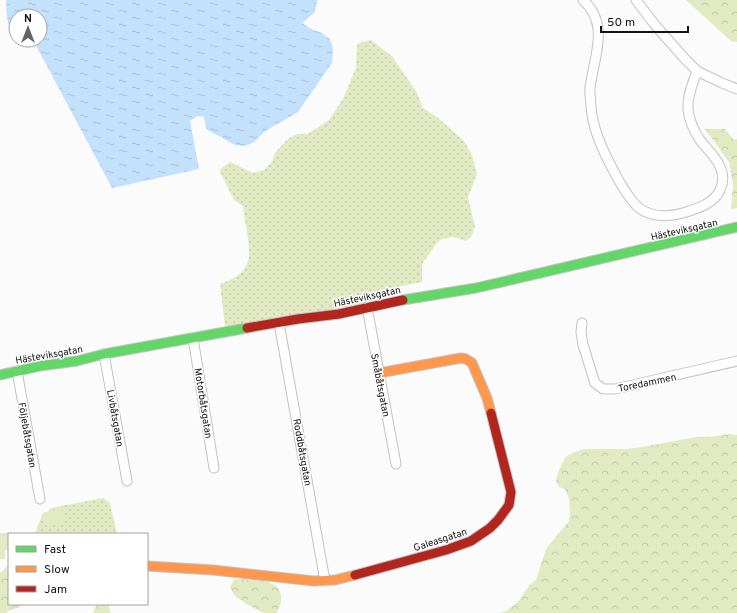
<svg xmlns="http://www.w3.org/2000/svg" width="737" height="613" font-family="Overpass,sans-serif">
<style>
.grass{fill:url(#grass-dots)}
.forest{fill:url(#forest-crowns)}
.green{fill:#e2eac4}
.water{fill:url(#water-ripples)}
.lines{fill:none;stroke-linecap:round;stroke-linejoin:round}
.street-casing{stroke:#c3c3c3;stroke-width:11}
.fast-casing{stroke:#c3c3c3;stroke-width:11}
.slow-casing{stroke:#c3c3c3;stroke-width:11}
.jam-casing{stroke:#c3c3c3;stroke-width:11}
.street{stroke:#fefeff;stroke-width:9}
.fast{stroke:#63d668;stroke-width:9}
.slow{stroke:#ff974d;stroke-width:9}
.jam{stroke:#b3261e;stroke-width:9}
.labels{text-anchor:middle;stroke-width:3;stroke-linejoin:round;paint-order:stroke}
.street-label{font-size:10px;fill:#131313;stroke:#fff}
</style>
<defs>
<pattern id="grass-dots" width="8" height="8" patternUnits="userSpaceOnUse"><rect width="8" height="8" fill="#e2eac4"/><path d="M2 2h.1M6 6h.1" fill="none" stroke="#c1c8a8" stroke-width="1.8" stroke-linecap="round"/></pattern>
<pattern id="forest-crowns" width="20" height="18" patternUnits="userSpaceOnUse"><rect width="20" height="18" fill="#e2eac4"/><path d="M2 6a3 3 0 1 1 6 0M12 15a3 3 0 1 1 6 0" fill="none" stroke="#c1c8a8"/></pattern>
<pattern id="water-ripples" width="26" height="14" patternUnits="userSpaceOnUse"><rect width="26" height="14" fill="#c4e1fc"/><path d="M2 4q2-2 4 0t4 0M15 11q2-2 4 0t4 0" fill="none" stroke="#a8c0d7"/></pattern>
</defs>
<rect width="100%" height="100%" fill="#fbfbfc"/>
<!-- grass -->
<g class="grass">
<path d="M 371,40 L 392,56 L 416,91 L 423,108 L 438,118 L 464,141 L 472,155 L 477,174 L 468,197 L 475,227 L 471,237 L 466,241 L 453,237 L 442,239 L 436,244 L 422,264 L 422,282 L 382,290 L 382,301 L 225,327 L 220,284 C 232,280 244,274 248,261 C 252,250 244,219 243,206 L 234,200 L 219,170 L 230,162 L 253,173 L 264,170 L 272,162 L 275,153 L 289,138 L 298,134 L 308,134 L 329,120 L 343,99 L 356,68 L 357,46 L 359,43 Z"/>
<polygon points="103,498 110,503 117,534 35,534 43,513 47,512 51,508"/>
</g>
<!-- forest -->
<g class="forest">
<polygon points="686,0 737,0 737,42 731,41"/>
<polygon points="705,129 725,129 734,140 737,139 737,208 731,209 733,184 729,162"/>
<polygon points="729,434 737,435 737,613 499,613 506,611 513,606 521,598 529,585 536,580 546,549 569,521 570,511 569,498 565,489 559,487 556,480 559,470 565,458 572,453 584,449 627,449 642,447 696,437 711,437"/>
<path d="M 9,565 L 9,604 L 24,604 C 19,609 11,608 6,613 L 0,613 L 0,573 Z"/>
<path d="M 234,579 C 249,580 284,577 281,600 C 281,605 278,609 277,613 L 264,613 L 248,605 L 235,596 L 230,588 Z"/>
<polygon points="97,604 108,604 111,613 93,613"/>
</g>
<!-- green -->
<g class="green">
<polygon points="62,508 65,522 46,526 43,513"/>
<polygon points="0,533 14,533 9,534 9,550 5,550 5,559 0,559"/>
</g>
<!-- water -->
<path class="water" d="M 6,0 L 317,0 L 315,12 L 302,23 L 313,30 L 322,33 L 330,39 L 333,48 L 332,63 L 298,112 L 264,132 L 254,142 L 245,146 L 235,145 L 206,129 L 204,117 L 198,116 L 190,121 L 199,169 L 112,188 L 33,40 L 40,40 L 40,16 L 16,16 L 16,32 C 5,27 7,11 6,0 Z"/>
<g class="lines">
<defs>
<g id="street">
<path d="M 583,0 C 607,21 597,50 592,76 C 591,82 589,88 590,94 C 591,104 591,115 594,124 C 598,143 626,201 642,210 C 654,217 670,217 683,213 C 696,209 714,204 720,190 C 730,169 711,154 700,140 C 694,131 689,120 688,109 C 687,96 693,83 697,71"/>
<polyline points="636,0 655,25 685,59 697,71 722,83 737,89"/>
<polyline points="367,307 396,464"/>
<polyline points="279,323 325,581"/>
<polyline points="582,323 581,332 583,345 595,383 603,389 615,389 737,361"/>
<polyline points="193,338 214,468"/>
<polyline points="104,354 127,481"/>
<polyline points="17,371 40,499"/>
</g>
<g id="fast">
<polyline points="403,300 476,288 737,227"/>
<polyline points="0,375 40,366 77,361 104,354 247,328"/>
</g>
<g id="slow">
<polyline points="379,373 461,358 466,359 472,363 487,398 491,413"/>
<polyline points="147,566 213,570 314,581 335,580 355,575"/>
</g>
<g id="jam">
<polyline points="247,328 298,319 339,314 403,300"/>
<polyline points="355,575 446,550 471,541 490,528 498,520 509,505 511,492 491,413"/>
</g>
</defs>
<!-- street casing -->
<use href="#street" class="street-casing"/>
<!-- fast casing -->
<use href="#fast" class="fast-casing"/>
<!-- slow casing -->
<use href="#slow" class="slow-casing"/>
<!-- jam casing -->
<use href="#jam" class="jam-casing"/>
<!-- street -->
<use href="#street" class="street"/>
<!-- fast -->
<use href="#fast" class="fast"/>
<!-- slow -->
<use href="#slow" class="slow"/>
<!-- jam -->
<use href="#jam" class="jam"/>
</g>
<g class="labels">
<!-- street labels -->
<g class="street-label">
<text transform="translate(684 229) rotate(-13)" y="4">Hästeviksgatan</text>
<text transform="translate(367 296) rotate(-12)" y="4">Hästeviksgatan</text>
<text transform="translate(49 354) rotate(-10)" y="4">Hästeviksgatan</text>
<text transform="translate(647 382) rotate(-12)" y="4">Toredammen</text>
<text transform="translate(381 385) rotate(79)" y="4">Småbåtsgatan</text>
<text transform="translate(204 403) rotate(81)" y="4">Motorbåtsgatan</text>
<text transform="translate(116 418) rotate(80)" y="4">Livbåtsgatan</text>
<text transform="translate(28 435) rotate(80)" y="4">Följebåtsgatan</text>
<text transform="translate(303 452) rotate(80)" y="4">Roddbåtsgatan</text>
<text transform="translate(440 539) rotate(-18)" y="4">Galeasgatan</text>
</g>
</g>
<!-- legend -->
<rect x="8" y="533" width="140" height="72" fill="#ffffff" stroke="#a1a1a1"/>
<rect x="16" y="546" width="20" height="6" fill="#63d668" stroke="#a1a1a1"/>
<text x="44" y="553" font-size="12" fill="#131313">Fast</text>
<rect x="16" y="566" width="20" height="6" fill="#ff974d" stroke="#a1a1a1"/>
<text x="44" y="573" font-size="12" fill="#131313">Slow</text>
<rect x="16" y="586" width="20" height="6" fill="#b3261e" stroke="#a1a1a1"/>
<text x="44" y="593" font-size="12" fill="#131313">Jam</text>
<!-- north arrow -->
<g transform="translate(28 28)"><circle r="19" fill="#ffffff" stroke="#a1a1a1"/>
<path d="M0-3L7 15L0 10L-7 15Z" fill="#646465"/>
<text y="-6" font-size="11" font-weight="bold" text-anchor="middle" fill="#131313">N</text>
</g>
<!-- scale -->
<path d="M601 26v6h87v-6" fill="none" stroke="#131313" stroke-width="2"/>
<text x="607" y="26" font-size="12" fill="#131313" stroke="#ffffff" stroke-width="3" paint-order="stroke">50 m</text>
</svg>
